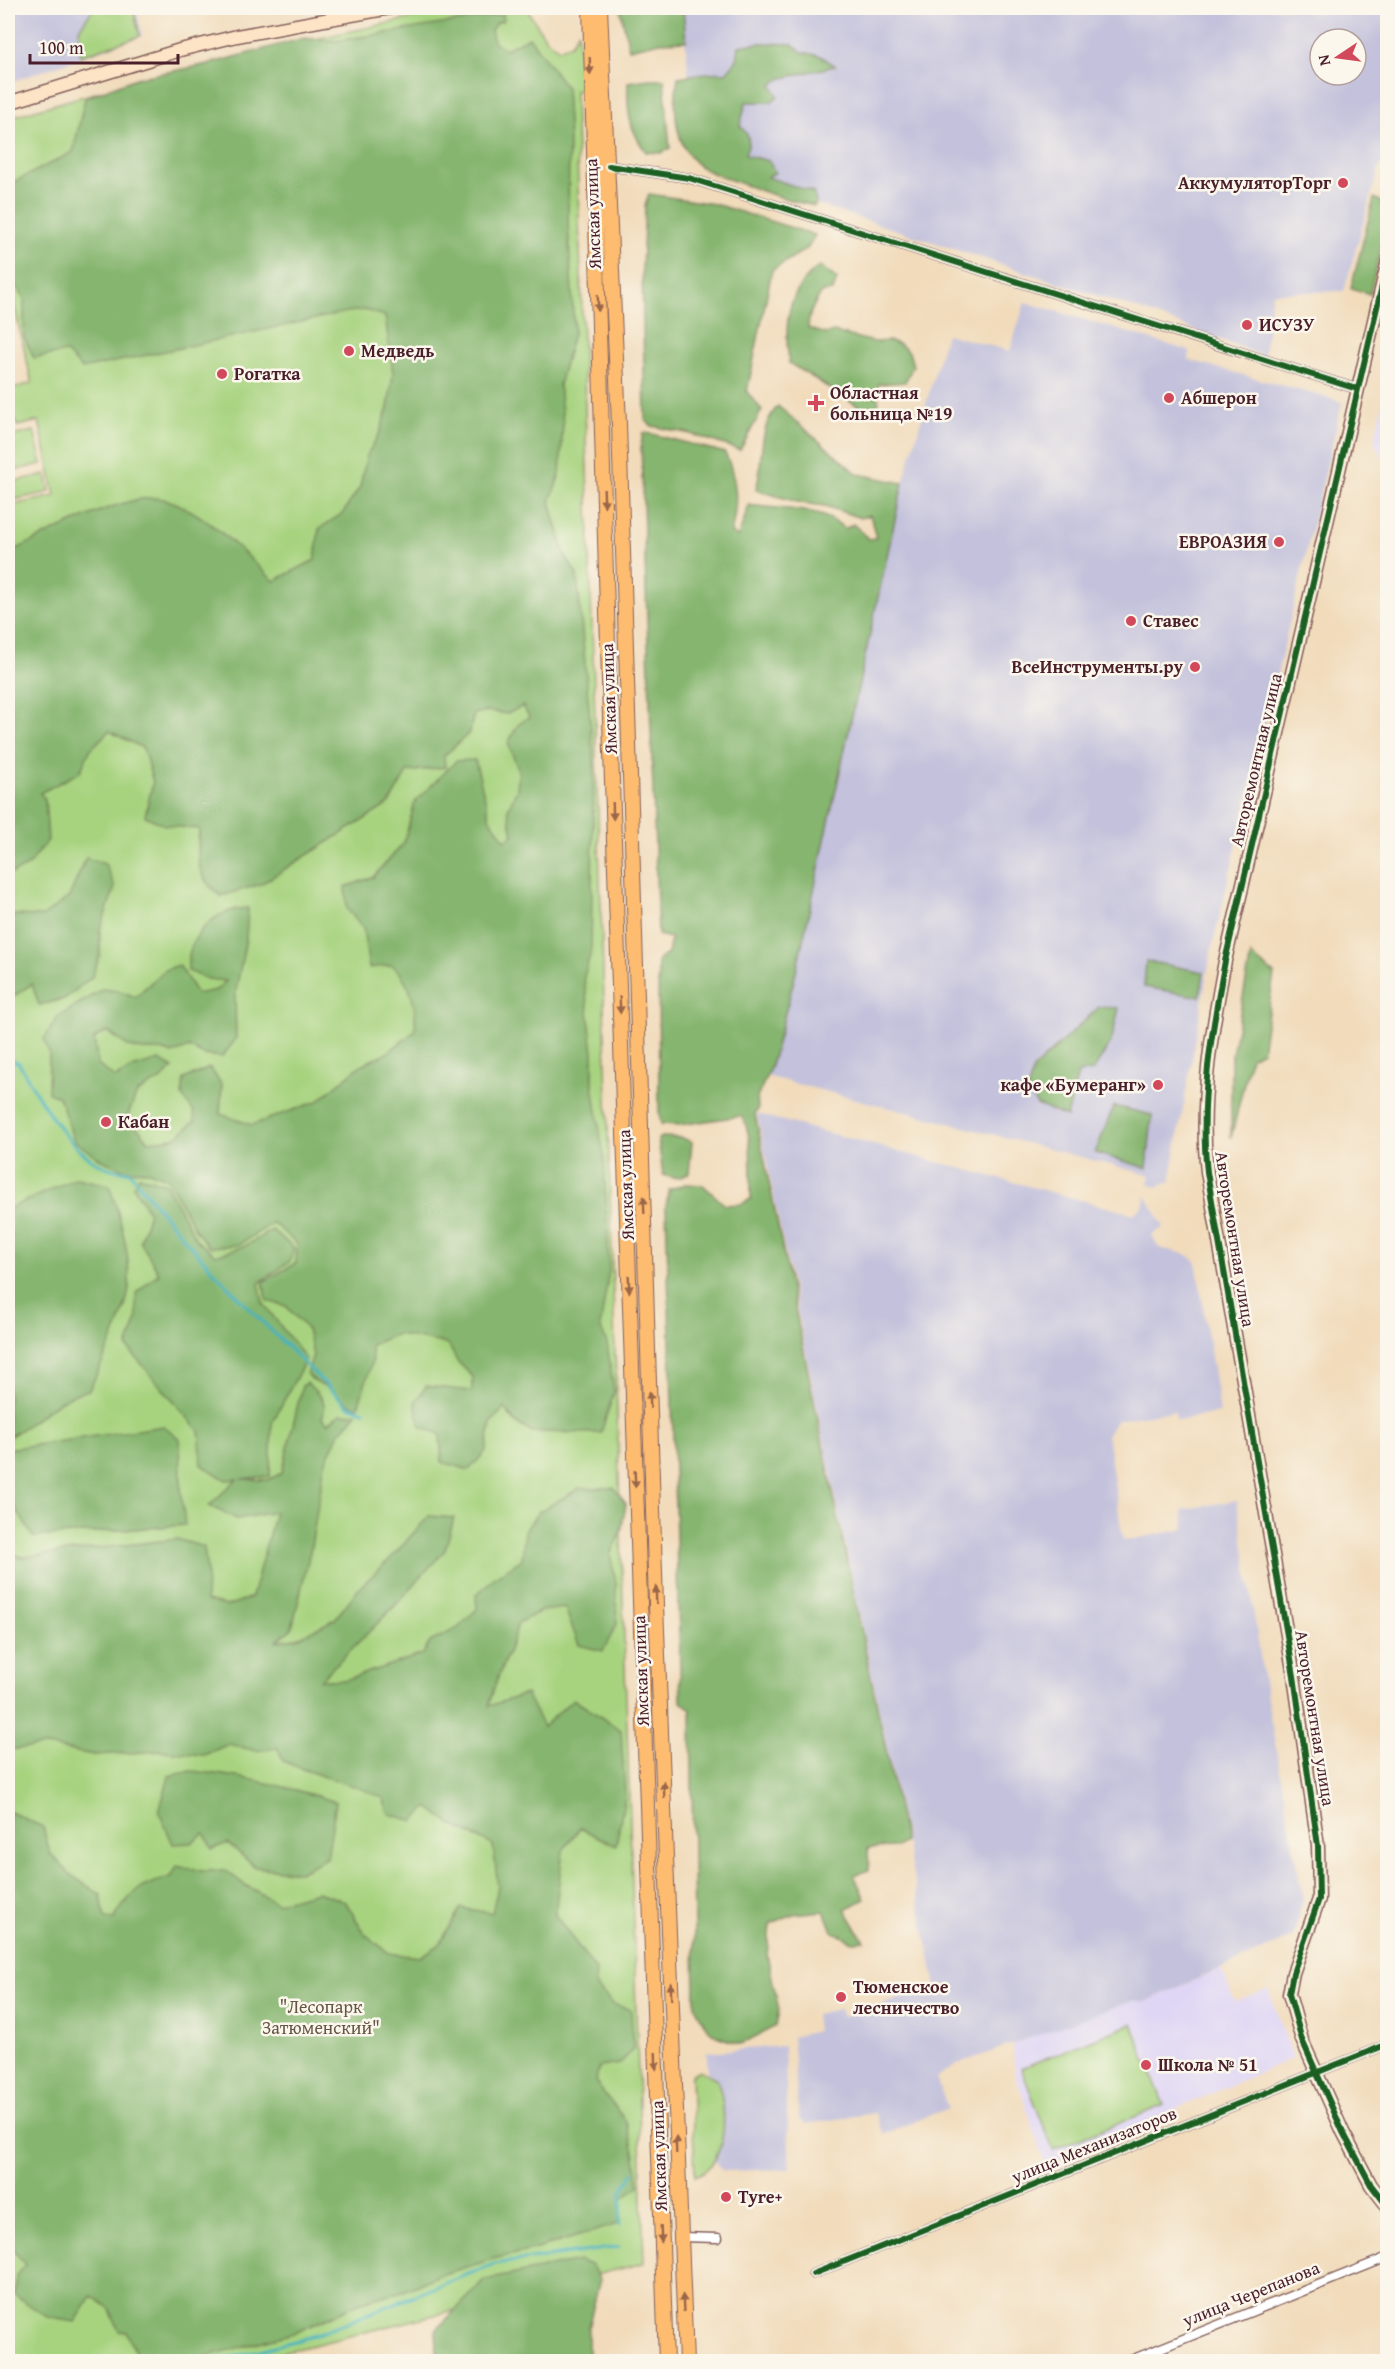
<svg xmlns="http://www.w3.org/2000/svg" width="1395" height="2369" font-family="'Gentium Book Plus',serif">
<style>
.built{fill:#dfd5f5}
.industrial{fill:#c3c1db;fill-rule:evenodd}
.green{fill:#a7d37f;stroke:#787955;stroke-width:1.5}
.forest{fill:#85b56e;stroke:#686a4c;stroke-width:1.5}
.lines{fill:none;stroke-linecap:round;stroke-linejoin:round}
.stream{stroke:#43b2bf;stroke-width:3}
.street-casing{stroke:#84615d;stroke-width:11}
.secondary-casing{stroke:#84615d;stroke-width:15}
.primary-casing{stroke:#84615d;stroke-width:16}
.street{stroke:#fff;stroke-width:8}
.secondary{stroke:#fee4c6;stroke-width:12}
.primary{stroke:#fdbc70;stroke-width:14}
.cycleway-casing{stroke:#fbf7ec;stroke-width:10}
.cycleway{stroke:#1b5e20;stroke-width:6}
.oneway{fill:#9b664a}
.poi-dot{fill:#d1495b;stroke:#fbf7ec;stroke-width:2}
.labels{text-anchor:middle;stroke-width:5;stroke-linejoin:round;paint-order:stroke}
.poi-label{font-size:18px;font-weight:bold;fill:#4a1f2b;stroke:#fbf7ec;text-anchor:start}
.street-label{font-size:18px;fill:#4a1f2b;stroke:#fbf7ec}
.park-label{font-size:18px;fill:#654;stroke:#fbf7ec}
</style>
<rect width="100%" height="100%" fill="#fbf7ec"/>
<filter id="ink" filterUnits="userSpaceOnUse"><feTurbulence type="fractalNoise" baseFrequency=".0167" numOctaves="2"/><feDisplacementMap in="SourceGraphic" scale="12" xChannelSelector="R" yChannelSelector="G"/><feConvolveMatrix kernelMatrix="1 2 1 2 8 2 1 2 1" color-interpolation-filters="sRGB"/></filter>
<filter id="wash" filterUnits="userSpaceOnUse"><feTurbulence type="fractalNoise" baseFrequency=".008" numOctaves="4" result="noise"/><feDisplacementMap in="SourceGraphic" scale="24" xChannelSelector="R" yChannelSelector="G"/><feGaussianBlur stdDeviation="1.35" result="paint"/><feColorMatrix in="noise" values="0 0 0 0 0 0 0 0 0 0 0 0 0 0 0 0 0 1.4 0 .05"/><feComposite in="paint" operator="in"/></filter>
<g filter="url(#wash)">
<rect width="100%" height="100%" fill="#f1dbbb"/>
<!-- built -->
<g class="built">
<polygon points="1387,384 1387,463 1374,443"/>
<polygon points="1221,1969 1235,2002 1268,1989 1293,2058 1046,2166 1014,2071 1013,2042 1136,2000 1142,2003"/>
</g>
<!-- industrial -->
<g class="industrial">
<polygon points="8,8 136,8 142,36 8,83"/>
<path d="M 682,8 L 1387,8 L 1387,158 L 1379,168 L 1344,291 L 1272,293 L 1264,356 L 1141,310 L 697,165 ZM 1320,39 L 1356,39 L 1356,75 L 1320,75 Z"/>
<polygon points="1025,302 1190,351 1189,360 1342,402 1211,952 1170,1182 1157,1187 1148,1184 1150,1175 766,1076 771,1066 903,483 946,334 1010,351"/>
<polygon points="757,1114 1133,1214 1143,1206 1146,1196 1164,1227 1152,1235 1159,1248 1186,1254 1196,1261 1220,1413 1177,1420 1174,1411 1117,1420 1107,1434 1123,1541 1185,1529 1182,1510 1237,1500 1264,1682 1303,1900 1293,1937 1142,2003 1135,2000 955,2065 936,2078 948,2108 884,2134 875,2113 807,2124 799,2119 792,2037 817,2031 815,2014 840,2009 843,2017 936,1987"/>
<polygon points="784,2046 790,2169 723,2171 714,2161 720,2149 717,2079 707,2072 707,2052"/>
</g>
<!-- green -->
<g class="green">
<polygon points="94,8 133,8 140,36 80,56 79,29"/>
<path d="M 462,8 L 526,8 L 546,39 L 559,49 L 571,44 L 578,32 L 581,90 L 575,91 L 644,2263 L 249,2361 L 8,2361 L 8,506 L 55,496 L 39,421 L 17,426 L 12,406 L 8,406 L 8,390 L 32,383 L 8,278 L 8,118 C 156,73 309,39 462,8 Z"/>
<polygon points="34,431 42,464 8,472 8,437"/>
<polygon points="46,474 50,492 8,501 8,483"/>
<polygon points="1132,2024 1164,2105 1053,2150 1021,2068"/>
<path d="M 699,2070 L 717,2079 C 727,2107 730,2163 695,2176 L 691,2075 Z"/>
</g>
<!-- forest -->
<g class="forest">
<polygon points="620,8 683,8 686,41 660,42 629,49"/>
<path d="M 503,14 L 504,20 L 496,23 L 491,30 L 494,43 L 506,49 L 529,37 L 566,87 L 569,140 L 568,221 L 574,330 L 559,385 L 563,422 L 560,474 L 550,502 L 565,555 L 577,575 L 594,763 L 591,951 L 584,977 L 593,1052 L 593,1085 L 604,1158 L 609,1271 L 600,1327 L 607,1343 L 614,1392 L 601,1433 L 531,1432 L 516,1423 L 504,1408 L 491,1423 L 486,1451 L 469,1470 L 442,1462 L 440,1434 L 420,1426 L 415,1402 L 426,1386 L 472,1391 L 473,1377 L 457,1361 L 448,1344 L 397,1334 L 371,1345 L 372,1362 L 358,1407 C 341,1403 340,1394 326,1387 C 318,1382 314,1383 307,1374 L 313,1355 L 307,1329 L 286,1306 L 267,1301 L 263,1282 L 296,1263 L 297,1244 L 273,1223 L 238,1245 L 209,1247 L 196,1231 L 167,1178 L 149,1171 L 124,1170 L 102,1160 L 74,1141 L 59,1097 L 48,1093 L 49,1053 L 44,1039 L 58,1017 L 102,989 L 121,991 L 135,997 L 165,970 L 179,965 L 197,994 L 216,990 L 226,981 L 208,979 L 188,971 C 186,936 214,909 248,908 L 246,939 L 235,995 L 236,1039 L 222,1057 L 204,1055 L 189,1047 L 172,1054 C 161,1048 154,1051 142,1050 C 128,1049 118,1039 107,1031 L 94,1039 L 98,1065 L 115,1078 L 132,1068 L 159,1060 L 173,1068 L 163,1078 L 137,1093 L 128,1115 L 148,1141 L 175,1138 L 195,1121 L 194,1112 L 182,1096 L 184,1079 L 210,1068 L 222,1085 L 220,1114 L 252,1125 L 318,1101 L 361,1065 L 387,1053 L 415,1031 C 417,1007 411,981 392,965 L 369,968 L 363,928 L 347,909 L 345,887 L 373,877 L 404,843 L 415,802 L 456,761 L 475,760 L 490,819 L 505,840 L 513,835 L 508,809 L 517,789 L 519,771 L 508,743 L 518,725 L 529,717 L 523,706 L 507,714 L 488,711 L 474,714 L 469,733 L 444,756 L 445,767 L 407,772 L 389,804 L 261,884 L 221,896 C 195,877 197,859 199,829 L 165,825 L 145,816 L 153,782 L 143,748 L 109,731 L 90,750 L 80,772 L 40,793 L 45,799 L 48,840 L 28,866 L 8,875 L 8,595 L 11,592 L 8,585 L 8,553 C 43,537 128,491 163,499 C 204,509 244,554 274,581 L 315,560 L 319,529 L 343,513 L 360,487 L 367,455 L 380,432 L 388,408 L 393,374 L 385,316 L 365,310 L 347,312 L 82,369 L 66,352 L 34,358 L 24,337 L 24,298 L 12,279 L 8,279 L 8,185 L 73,152 L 85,98 L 136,78 L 210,64 L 304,38 L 336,41 Z"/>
<path d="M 761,43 L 792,44 L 802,52 L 821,56 L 835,66 L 779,79 L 772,85 L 778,96 L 771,102 L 746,102 L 740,126 C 751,136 750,142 745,155 L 769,161 L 775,173 L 767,177 L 813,192 L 816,201 L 815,206 C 792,202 770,194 748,186 C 735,181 721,177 708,171 C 674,154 672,110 678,77 C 694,75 710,71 726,73 L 737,60 L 739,46 Z"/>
<path d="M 649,79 L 664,79 L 670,148 L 661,153 L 646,152 C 628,128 627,111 628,82 Z"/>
<polygon points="649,194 715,204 815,235 808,248 772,270 747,392 762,410 740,450 691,434 652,426 645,420 642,268 645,206"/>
<polygon points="1374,198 1387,205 1387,222 1370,294 1351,288"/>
<path d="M 820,266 L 837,279 L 833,291 L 822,292 C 814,303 808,314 808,328 L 826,334 L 834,332 L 874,342 L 890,341 L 901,345 L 909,352 L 913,366 L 905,382 L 879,384 L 876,394 L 879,402 L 871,414 L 789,363 C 784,325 786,290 820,266 Z"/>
<path d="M 778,406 L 858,474 L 903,483 L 796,972 L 771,1066 L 757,1098 L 758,1109 L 755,1114 L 905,1842 L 896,1847 L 868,1848 L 869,1870 L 854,1875 L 865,1899 L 845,1909 L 864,1941 L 853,1942 L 832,1931 L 824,1911 L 793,1914 L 770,1924 L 767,1955 L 779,2010 L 776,2026 L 741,2044 C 713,2037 706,2033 695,2005 L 691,1709 L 681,1702 L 666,1206 L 669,1190 L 685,1184 L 703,1185 L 725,1205 L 741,1204 L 751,1199 C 750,1178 754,1131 741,1116 L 679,1125 L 661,1124 L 659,1112 L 658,960 L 668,954 L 671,938 L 658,935 L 641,445 L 643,433 L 652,434 L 725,453 C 738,480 738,504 731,533 L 738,537 L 749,505 C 780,510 821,506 845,529 L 853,524 L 869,539 L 876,538 L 870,515 L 861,518 L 825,506 L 801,503 L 756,490 C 764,462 757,428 778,406 Z"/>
<polygon points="86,858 105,864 115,887 100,930 100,955 92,977 64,999 39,1005 32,984 8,1000 8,925 14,915 43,916 69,897"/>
<polygon points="1251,955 1274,974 1262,1051 1250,1058 1231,1138 1231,1060"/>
<polygon points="1146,961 1204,972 1200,997 1144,987"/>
<polygon points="1099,1007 1119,1008 1111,1042 1093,1071 1078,1073 1067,1117 1037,1105 1027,1091 1034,1068"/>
<polygon points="1114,1106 1152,1115 1147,1168 1095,1153"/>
<path d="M 662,1137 L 682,1138 L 692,1142 L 689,1173 C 679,1179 674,1179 663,1175 L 658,1139 Z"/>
<path d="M 139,1176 L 166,1184 L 197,1241 L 216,1255 L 245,1246 L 272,1230 L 294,1248 L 290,1261 L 259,1283 L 263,1303 L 306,1359 L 272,1423 L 270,1476 L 241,1479 L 268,1480 L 282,1473 L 302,1386 L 307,1383 C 319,1395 329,1401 322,1418 L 328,1423 L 340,1414 L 357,1413 L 338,1435 L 325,1463 L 310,1552 L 292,1628 L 277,1641 L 300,1637 L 335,1619 L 360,1587 L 390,1559 L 429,1516 L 454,1518 L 445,1550 L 394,1607 L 320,1680 L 345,1680 L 423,1654 L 430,1642 L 458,1628 L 477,1609 L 476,1595 L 494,1578 L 522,1559 L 525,1531 L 538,1512 L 580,1488 L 614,1488 L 626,1504 L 621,1532 L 610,1555 L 616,1582 L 617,1624 L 603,1651 L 579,1645 L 565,1608 L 541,1611 L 518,1623 C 511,1652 495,1677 489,1706 L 526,1694 L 543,1727 L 573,1699 L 621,1730 L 625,1796 L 616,1846 L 580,1828 L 563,1850 L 555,1915 L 596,1970 L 595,1985 L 613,2004 L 631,2010 L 633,2049 L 620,2064 L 599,2067 L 595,2082 L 626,2121 L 634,2151 L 639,2186 L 621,2199 L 621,2223 L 533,2250 L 493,2259 L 437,2276 L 406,2290 L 361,2302 L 297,2332 L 196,2359 L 138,2357 L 126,2332 L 119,2331 L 109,2308 L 92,2296 L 75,2322 L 47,2317 L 15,2295 L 17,2274 L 25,2265 L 10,2245 L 8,2223 L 8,1811 L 43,1827 L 50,1853 L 71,1875 L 101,1895 L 105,1918 L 114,1919 C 131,1890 140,1886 171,1877 L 177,1866 L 201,1871 L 225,1870 L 245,1885 L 277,1903 L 317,1892 L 345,1901 L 365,1934 L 389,1953 L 420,1957 L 439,1945 L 461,1908 L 492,1913 L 498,1887 L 493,1845 L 454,1826 L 428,1807 L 413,1821 L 389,1814 L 383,1798 C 350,1782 315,1776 283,1761 L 278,1748 L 256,1751 L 229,1744 L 204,1755 L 163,1751 L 94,1755 L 46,1746 L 8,1750 L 8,1553 L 23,1557 L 177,1539 L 204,1547 L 207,1573 L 206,1601 L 227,1606 L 252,1597 L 275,1512 L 237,1519 L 209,1506 L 237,1479 L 226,1480 L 202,1465 L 199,1431 L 127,1347 L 137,1319 L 136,1293 L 159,1273 L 140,1241 L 149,1213 L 133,1186 Z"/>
<path d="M 76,1178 L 109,1185 C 120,1216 130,1252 129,1285 C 129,1307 100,1368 89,1390 C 57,1396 36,1423 8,1437 L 8,1209 Z"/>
<polygon points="164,1426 180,1439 181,1491 185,1525 33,1537 8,1496 8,1449"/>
<path d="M 191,1771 C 242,1776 288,1786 336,1802 L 327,1858 L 299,1872 L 255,1867 L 228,1843 L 212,1849 L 204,1833 L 191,1843 L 173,1844 L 159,1812 L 169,1776 Z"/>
<polygon points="579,2261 591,2265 600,2279 588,2328 588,2354 583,2361 454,2361 437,2352 436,2330 485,2280"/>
</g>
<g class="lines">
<!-- stream -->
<g class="stream">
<path d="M 8,1059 L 19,1063 C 40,1101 80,1175 129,1171 C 195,1258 270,1330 348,1406 L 364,1411"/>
<polyline points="620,2225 622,2191 633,2173"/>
<polyline points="188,2362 233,2357 310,2337 494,2264 619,2247"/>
</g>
</g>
</g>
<g filter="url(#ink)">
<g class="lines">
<defs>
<g id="street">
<polyline points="609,166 689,178 1357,389"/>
<polyline points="680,2237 718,2238"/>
<polyline points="813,2274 1388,2044"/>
<polyline points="1126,2362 1388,2257"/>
</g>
<g id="secondary">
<polyline points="8,103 180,50 237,36 390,8"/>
<path d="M 1388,260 L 1225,961 C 1212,1029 1199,1102 1207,1172 L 1294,1676 L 1318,1846 L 1319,1899 L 1293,1973 L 1289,1994 L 1302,2040 L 1343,2132 L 1371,2185 L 1388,2207"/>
</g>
<g id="primary">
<polyline points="590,8 611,752 666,2362"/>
<polyline points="600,8 619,424 656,1605 686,2362"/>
</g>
</defs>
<!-- street casing -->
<use href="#street" class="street-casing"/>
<!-- secondary casing -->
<use href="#secondary" class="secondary-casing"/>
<!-- primary casing -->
<use href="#primary" class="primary-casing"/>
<!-- street -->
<use href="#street" class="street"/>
<!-- secondary -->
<use href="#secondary" class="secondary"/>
<!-- primary -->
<use href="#primary" class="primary"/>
<defs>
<g id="cycleway">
<polyline points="609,166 689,178 1357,389"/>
<path d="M 1388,260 L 1225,961 C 1212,1029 1199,1102 1207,1172 L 1294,1676 L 1318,1846 L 1319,1899 L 1293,1973 L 1289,1994 L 1302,2040 L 1343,2132 L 1371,2185 L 1388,2207"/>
<polyline points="813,2274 1388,2044"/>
</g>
</defs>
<!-- cycleway casing -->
<use href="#cycleway" class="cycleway-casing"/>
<!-- cycleway -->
<use href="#cycleway" class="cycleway"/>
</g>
<!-- one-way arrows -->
<defs><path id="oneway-solid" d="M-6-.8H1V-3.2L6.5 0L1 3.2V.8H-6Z" transform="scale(1.5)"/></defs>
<g class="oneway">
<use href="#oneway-solid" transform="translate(590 66) rotate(88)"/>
<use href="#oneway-solid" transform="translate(598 303) rotate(88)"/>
<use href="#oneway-solid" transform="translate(604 498) rotate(88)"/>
<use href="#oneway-solid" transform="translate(613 811) rotate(88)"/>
<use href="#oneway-solid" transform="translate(620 1005) rotate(88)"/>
<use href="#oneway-solid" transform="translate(644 1205) rotate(-92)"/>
<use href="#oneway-solid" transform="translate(629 1284) rotate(88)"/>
<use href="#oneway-solid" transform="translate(650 1400) rotate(-92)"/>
<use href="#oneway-solid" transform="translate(635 1479) rotate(88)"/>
<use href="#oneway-solid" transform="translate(656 1595) rotate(-92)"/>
<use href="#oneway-solid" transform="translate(664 1790) rotate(-92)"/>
<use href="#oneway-solid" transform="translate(671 1991) rotate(-92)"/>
<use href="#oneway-solid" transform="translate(656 2061) rotate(88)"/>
<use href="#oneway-solid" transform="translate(676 2145) rotate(-92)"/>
<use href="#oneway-solid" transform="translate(661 2234) rotate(88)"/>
<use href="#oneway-solid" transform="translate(683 2303) rotate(-93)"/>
</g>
</g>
<!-- markers -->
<g class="poi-dot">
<circle cx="1343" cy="183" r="6"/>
<circle cx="1247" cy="325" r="6"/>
<circle cx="349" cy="351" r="6"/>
<circle cx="222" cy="374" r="6"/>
<circle cx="1169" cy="398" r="6"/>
<path d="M813 394h6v6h6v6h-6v6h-6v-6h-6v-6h6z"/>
<circle cx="1279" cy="542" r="6"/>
<circle cx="1131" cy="621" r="6"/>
<circle cx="1195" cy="667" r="6"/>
<circle cx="1158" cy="1085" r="6"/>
<circle cx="106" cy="1122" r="6"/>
<circle cx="841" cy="1997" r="6"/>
<circle cx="1146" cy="2065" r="6"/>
<circle cx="726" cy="2197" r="6"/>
</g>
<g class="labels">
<!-- poi labels -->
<g class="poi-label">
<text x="1331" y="189" text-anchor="end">АккумуляторТорг</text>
<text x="1259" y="331">ИСУЗУ</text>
<text x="361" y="357">Медведь</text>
<text x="234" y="380">Рогатка</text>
<text x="830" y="399">Областная<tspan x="830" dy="21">больница №19</tspan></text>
<text x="1181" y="404">Абшерон</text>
<text x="1267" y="548" text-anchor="end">ЕВРОАЗИЯ</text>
<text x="1143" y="627">Ставес</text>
<text x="1183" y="673" text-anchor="end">ВсеИнструменты.ру</text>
<text x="1146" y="1091" text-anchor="end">кафе «Бумеранг»</text>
<text x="118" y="1128">Кабан</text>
<text x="853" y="1993">Тюменское<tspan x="853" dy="21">лесничество</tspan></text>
<text x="1158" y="2071">Школа № 51</text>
<text x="738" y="2203">Tyre+</text>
</g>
<!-- street labels -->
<g class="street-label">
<text transform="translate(593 214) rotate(-92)" y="6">Ямская улица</text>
<text transform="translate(609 699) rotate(-92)" y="6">Ямская улица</text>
<text transform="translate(1256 760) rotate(-77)" y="6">Авторемонтная улица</text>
<text transform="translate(626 1185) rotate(-92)" y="6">Ямская улица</text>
<text transform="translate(1235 1239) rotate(81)" y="6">Авторемонтная улица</text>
<text transform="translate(641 1671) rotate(-92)" y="6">Ямская улица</text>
<text transform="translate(1315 1718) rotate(81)" y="6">Авторемонтная улица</text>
<text transform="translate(1094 2145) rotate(-22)" y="6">улица Механизаторов</text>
<text transform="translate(659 2156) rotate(-92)" y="6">Ямская улица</text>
<text transform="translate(1251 2294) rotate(-22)" y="6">улица Черепанова</text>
</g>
<!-- park labels -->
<g class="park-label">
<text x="321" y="2013">"Лесопарк<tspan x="321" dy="21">Затюменский"</tspan></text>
</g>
</g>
<!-- margin -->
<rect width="1395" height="2369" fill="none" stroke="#fbf7ec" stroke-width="30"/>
<!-- north arrow -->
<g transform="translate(1338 57) rotate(257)"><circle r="28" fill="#fbf7ec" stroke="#b4a19f" stroke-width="1.5"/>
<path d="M0-4.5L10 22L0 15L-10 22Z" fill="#d1495b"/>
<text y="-9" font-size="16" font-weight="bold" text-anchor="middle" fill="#4a1f2b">N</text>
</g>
<!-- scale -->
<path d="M30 54v9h148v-9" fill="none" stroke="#4a1f2b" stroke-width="3"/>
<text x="39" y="54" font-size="18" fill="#4a1f2b" stroke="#fbf7ec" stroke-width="4.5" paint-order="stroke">100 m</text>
</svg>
